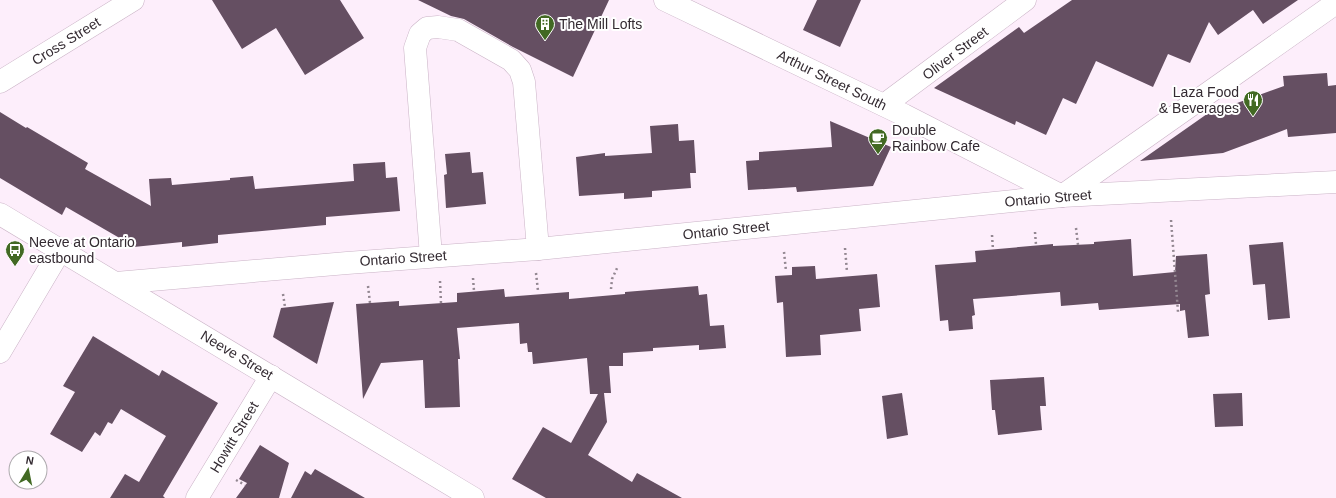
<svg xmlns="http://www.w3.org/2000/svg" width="1336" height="498" font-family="Arial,sans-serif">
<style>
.building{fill:#654f62}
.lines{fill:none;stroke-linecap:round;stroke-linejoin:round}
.minor-casing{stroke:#cab3c6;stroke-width:23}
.path{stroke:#938791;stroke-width:2.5;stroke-dasharray:2 3;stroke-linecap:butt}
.minor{stroke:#fff;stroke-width:22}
.labels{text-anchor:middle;stroke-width:4;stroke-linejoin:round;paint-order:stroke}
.poi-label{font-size:14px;fill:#332a31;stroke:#fff;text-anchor:start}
.street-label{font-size:14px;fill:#332a31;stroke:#fff}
</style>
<rect width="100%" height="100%" fill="#fdeefb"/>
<!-- building -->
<g class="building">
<polygon points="212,0 340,0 364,38 305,75 276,28 242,49"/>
<polygon points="418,0 609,0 573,77 513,47 464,19 451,16"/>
<polygon points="817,0 861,0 840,47 803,30"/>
<polygon points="1072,0 1298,0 1263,24 1253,10 1218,35 1209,22 1190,63 1168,54 1153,87 1096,61 1076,104 1063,98 1046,135 1016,121 1015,125 934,88 1019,27 1024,33"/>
<polygon points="1327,73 1328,86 1336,85 1336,133 1288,137 1287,129 1223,153 1140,161 1207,114 1284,86 1283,76"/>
<polygon points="0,112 26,128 27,127 88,163 85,169 151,206 149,179 171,178 172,185 230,180 230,178 253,176 255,189 354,181 353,164 385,162 386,178 397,177 400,211 326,217 326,225 218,235 218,243 182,247 182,242 124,248 123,240 66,207 62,215 0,178"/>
<polygon points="830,121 891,147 873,186 797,192 796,187 748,190 746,161 759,160 759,152 832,147"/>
<polygon points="678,124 679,141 694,140 696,173 690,173 691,188 652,191 652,197 624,199 624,193 579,196 576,157 605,153 605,156 652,153 650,126"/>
<polygon points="470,152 472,173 483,172 486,204 446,208 444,175 447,174 445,154"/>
<polygon points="1131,239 1133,276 1175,272 1176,256 1207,254 1210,294 1205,295 1209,336 1188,338 1185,310 1180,311 1180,304 1099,310 1098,303 1061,306 1060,292 973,299 975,315 972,316 973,329 949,331 948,320 940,321 935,265 976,262 975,251 1053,244 1053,246 1094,244 1094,242"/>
<polygon points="1283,242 1290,318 1268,320 1265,284 1253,285 1249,245"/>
<polygon points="815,266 816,279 877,274 880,307 859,309 861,331 820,335 821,355 786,357 783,302 777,303 775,276 792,275 792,267"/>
<polygon points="698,286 699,295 707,294 710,326 724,325 726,348 699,350 699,345 653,348 653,351 623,353 623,366 609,366 611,393 604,393 607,422 588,455 632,482 637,473 682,498 546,498 512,479 543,427 571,443 598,394 590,394 587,358 533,364 532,352 528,352 527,343 520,344 519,323 457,328 460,359 458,359 460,407 425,408 423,360 381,363 363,399 356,304 399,301 399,306 457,302 457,293 504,289 505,297 569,292 569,299 625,294 625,292"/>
<polygon points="334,302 317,364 273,337 281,308"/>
<polygon points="93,336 159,376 162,370 218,403 163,496 165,498 110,498 125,474 139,482 166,436 121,409 112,424 108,422 100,436 95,432 82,452 50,434 75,392 63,386"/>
<polygon points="1044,377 1046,406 1040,406 1042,430 998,435 995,410 992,410 990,380"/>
<polygon points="902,393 908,435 887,439 882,396"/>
<polygon points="1242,393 1243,426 1215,427 1213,394"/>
<polygon points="260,445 289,463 279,498 236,498 247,483 239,479"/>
<polygon points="315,469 365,498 291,498 305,471 311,475"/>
</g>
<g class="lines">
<defs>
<g id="minor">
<polyline points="665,0 904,115 1062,196"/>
<polyline points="0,82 133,0"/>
<polyline points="884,105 1025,0"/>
<polyline points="1062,196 1336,3"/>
<polyline points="0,214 473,498"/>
<polyline points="431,256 415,48 420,34 427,28 438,27 458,30 511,60 520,70 524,82 538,249"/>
<polyline points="116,283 347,263 538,249 1062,196 1336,182"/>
<polyline points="0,352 61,249"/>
<polyline points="197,498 271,376"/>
</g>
</defs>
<!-- minor casing -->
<use href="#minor" class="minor-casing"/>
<!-- path -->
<g class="path">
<polyline points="1171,220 1178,312"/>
<polyline points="1076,228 1078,245"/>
<polyline points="1035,232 1036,245"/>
<polyline points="992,235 993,250"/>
<polyline points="845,248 847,272"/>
<polyline points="784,252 786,271"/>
<polyline points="536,273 538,291"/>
<polyline points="473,278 474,291"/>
<polyline points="440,281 441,303"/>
<polyline points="368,286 370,303"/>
<polyline points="611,289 612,279 618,266"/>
<polyline points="283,294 285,307"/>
<polyline points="236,480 245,485"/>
</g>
<!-- minor -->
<use href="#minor" class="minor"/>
</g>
<!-- icons -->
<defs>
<symbol id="building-pin" viewBox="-11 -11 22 30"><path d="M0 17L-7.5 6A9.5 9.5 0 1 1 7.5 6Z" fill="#426923" stroke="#fff"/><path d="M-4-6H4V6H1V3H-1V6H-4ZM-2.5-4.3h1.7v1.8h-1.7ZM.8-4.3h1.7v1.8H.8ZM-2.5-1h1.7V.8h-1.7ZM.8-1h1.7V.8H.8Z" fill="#fff"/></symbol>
<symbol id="restaurant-pin" viewBox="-11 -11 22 30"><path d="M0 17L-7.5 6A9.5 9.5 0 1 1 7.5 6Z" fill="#426923" stroke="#fff"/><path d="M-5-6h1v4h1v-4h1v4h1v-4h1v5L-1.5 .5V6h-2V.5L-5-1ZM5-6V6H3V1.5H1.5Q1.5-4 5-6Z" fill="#fff"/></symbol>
<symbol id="cafe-pin" viewBox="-11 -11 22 30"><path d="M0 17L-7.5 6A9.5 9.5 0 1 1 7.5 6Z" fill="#426923" stroke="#fff"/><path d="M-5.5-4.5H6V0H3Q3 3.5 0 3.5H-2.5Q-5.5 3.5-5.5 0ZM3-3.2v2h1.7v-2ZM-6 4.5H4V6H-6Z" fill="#fff"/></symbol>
<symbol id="bus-pin" viewBox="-11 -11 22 30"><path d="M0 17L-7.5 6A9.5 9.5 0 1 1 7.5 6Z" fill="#426923" stroke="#fff"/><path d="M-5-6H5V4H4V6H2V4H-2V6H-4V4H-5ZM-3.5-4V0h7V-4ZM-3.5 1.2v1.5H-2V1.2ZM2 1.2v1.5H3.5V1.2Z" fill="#fff"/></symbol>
</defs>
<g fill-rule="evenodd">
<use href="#building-pin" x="534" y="13" width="22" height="30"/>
<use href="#restaurant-pin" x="1242" y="89" width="22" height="30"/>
<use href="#cafe-pin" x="867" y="127" width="22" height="30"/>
<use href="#bus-pin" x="4" y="239" width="22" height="30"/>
</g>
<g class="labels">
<!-- poi labels -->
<g class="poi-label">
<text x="559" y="29">The Mill Lofts</text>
<text x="1239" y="97" text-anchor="end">Laza Food<tspan x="1239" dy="16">&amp; Beverages</tspan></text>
<text x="892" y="135">Double<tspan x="892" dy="16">Rainbow Cafe</tspan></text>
<text x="29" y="247">Neeve at Ontario<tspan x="29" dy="16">eastbound</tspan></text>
</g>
<!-- street labels -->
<g class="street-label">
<text transform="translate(66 41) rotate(-32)" y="5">Cross Street</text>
<text transform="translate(955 53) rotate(-37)" y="5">Oliver Street</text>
<text transform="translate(832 80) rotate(26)" y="5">Arthur Street South</text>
<text transform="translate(1048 198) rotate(-5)" y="5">Ontario Street</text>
<text transform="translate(726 230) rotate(-6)" y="5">Ontario Street</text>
<text transform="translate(403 258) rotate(-4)" y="5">Ontario Street</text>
<text transform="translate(237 355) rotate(31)" y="5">Neeve Street</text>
<text transform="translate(234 437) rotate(-59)" y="5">Howitt Street</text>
</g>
</g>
<!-- north arrow -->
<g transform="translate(28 470) rotate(10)"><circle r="19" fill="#ffffff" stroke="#adaaad"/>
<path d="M0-3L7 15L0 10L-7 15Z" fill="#426923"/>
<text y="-6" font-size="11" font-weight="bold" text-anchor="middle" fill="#332a31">N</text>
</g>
</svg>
